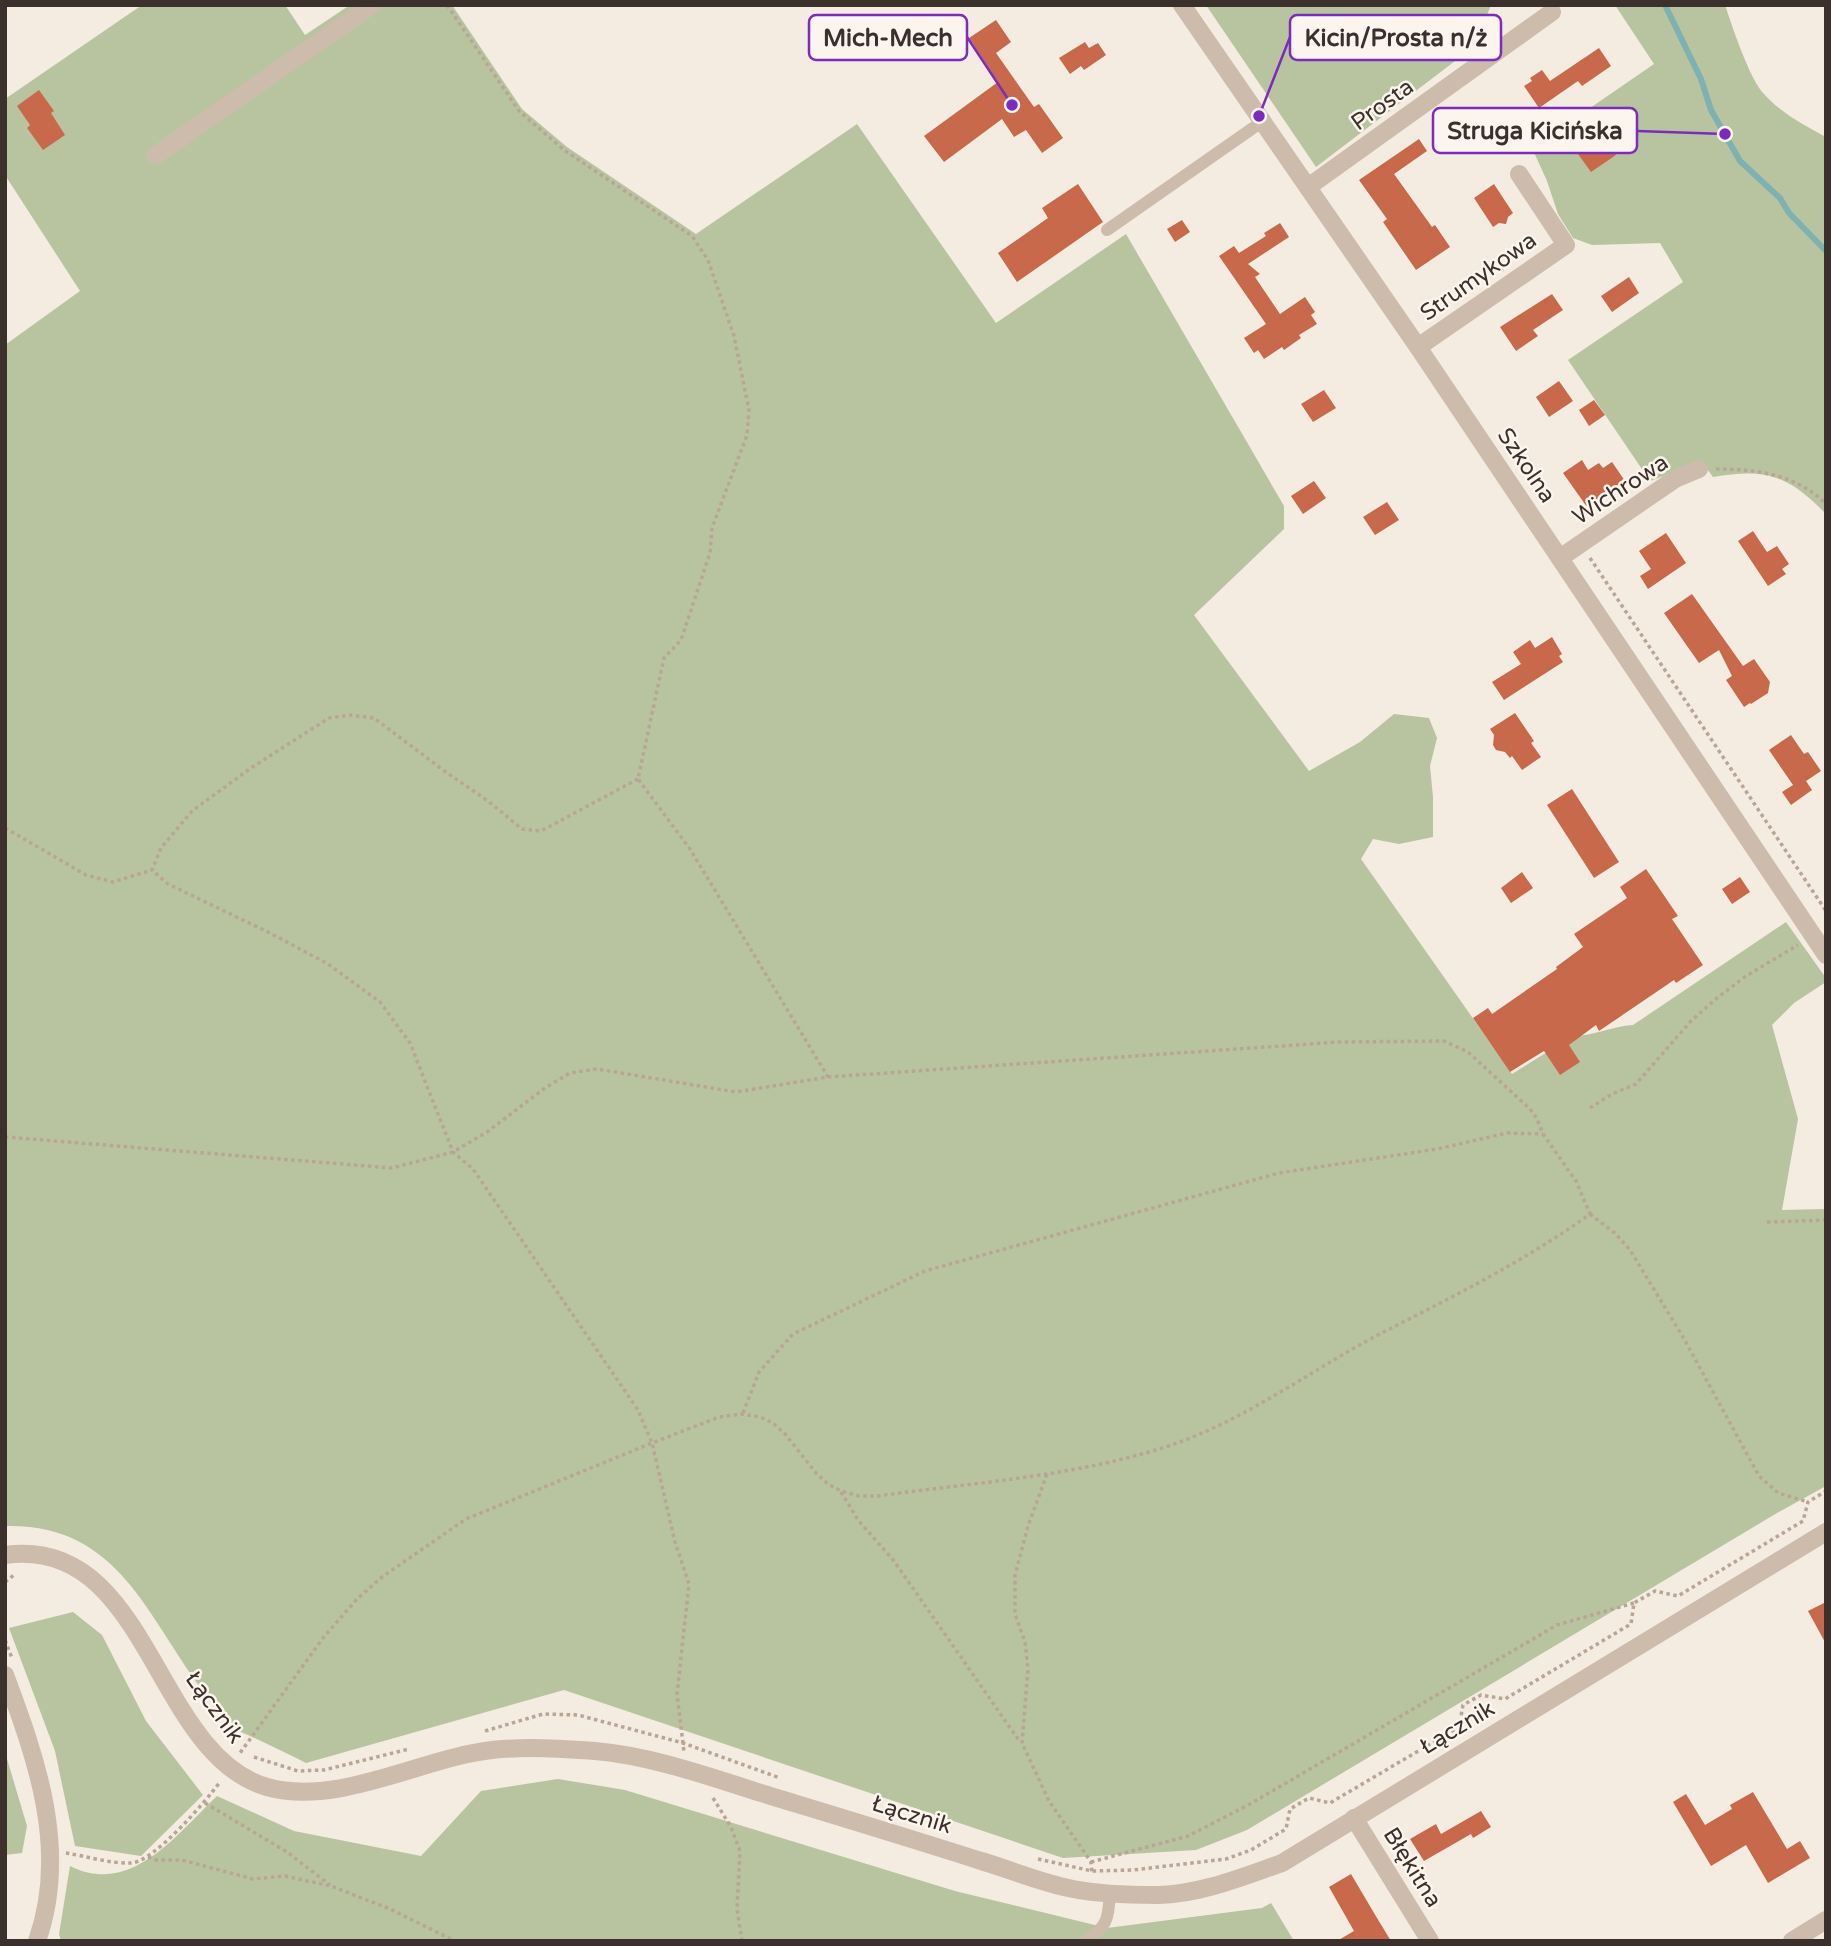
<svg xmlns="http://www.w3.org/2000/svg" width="1831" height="1946" font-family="'Varela Round',sans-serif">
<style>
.green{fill:#b8c4a0}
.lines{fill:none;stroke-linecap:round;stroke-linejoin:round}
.stream{stroke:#7fb0b2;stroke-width:6}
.building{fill:#c8694b}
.path{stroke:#b9a596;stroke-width:3.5;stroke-dasharray:3.5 3.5;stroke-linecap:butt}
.service{stroke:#cdbbac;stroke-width:12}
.minor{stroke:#cdbbac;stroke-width:18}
.tertiary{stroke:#cdbbac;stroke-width:18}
.labels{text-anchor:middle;stroke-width:5;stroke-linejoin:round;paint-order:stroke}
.street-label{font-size:23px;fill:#3b302b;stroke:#fbf5ee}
.leader{fill:none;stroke:#7b2cbf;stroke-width:2.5}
.callout-dot{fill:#7b2cbf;stroke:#fbf5ee;stroke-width:2.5}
.callout{fill:#fbf5ee;stroke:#7b2cbf;stroke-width:2.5}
.callout-label{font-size:24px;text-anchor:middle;font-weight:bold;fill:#3b302b}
</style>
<rect width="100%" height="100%" fill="#f4ebe1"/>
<!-- green -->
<g class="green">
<path d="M 142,5 L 285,5 L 305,35 L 350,5 L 452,5 L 522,109 L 567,147 L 696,234 L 857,124 L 996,323 L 1126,234 L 1284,506 L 1284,529 L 1194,615 L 1309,771 L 1360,742 L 1394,714 L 1429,718 L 1437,738 L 1430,766 L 1433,797 L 1433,837 L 1399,844 L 1373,839 L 1361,859 L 1512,1074 L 1573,1036 C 1594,1036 1612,1026 1633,1025 L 1786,922 L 1826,978 L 1826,982 L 1794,1003 L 1772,1025 L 1798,1119 L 1782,1210 L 1826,1209 L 1826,1486 L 1777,1513 L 1247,1830 L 1196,1850 L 1063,1858 L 564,1690 L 306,1763 C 286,1753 267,1744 248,1735 C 242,1732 234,1730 229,1725 C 219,1717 211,1702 203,1691 C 146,1615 118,1523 5,1526 L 5,345 L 80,291 L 5,175 L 5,99 Z"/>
<polygon points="1206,5 1491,5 1483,25 1480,42 1316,167"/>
<path d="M 1615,5 L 1725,5 C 1732,26 1750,80 1764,94 C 1781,113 1804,125 1826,137 L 1826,514 C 1788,475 1766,468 1713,477 L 1702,462 L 1650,481 L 1568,360 L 1683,282 L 1660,243 L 1592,245 L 1573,238 L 1558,214 L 1547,181 L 1532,148 L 1654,64 Z"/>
<polygon points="73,1612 102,1635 146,1721 203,1795 141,1856 75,1846 55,1751 9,1628"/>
<polygon points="5,1752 27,1826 22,1853 5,1855"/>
<path d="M 558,1779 L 625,1790 L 955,1891 L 1107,1928 L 1262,1908 L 1271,1903 L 1294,1941 L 61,1941 L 59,1934 L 70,1866 C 131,1897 177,1834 217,1796 L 294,1831 L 421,1856 L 481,1791 Z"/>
</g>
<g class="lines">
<!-- stream -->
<polyline class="stream" points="1665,5 1701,79 1711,110 1740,161 1780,198 1789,213 1826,251"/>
</g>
<!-- building -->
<g class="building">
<polygon points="996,20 1011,42 996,53 1034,107 1039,104 1063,138 1042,153 1026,130 1014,137 1002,119 944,162 924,136 998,82 969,38"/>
<polygon points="1085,42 1089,48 1098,43 1106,55 1084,70 1081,66 1070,74 1059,58"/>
<polygon points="1599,48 1611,66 1582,86 1578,81 1539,108 1524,86 1532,81 1530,78 1542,70 1550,81"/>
<polygon points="39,90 54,111 51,113 65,135 43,150 27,128 30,125 17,106"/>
<polygon points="1603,136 1616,155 1591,172 1578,154"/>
<polygon points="1419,139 1427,151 1394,174 1432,227 1435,225 1450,247 1416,270 1383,222 1387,219 1359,180"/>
<polygon points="1078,184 1103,222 1017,282 998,253 1048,218 1042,208"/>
<polygon points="1494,184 1513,213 1508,217 1506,224 1499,223 1493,227 1474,198"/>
<polygon points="1182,220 1190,232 1175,242 1167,229"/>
<polygon points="1280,223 1289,237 1248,264 1260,274 1255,277 1280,314 1305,297 1315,312 1311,315 1317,324 1299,335 1301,338 1284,350 1282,347 1264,359 1258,350 1254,353 1244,338 1266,324 1219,256 1234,246 1239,253 1266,236 1264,233"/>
<polygon points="1629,277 1639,293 1612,312 1601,296"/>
<polygon points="1552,294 1563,310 1533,330 1538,336 1516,351 1500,327"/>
<polygon points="1559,381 1573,401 1549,417 1536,397"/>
<polygon points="1324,390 1336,408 1313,422 1301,404"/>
<polygon points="1594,400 1605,415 1589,426 1579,410"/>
<polygon points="1582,460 1588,470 1599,463 1603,468 1612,462 1625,481 1587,507 1563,473"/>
<polygon points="1314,481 1326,498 1303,514 1291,496"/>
<polygon points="1387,502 1399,520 1375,535 1363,517"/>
<polygon points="1753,531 1767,552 1777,546 1789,564 1782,569 1786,574 1768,586 1738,541"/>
<polygon points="1666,533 1686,563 1648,589 1640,576 1651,569 1639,551"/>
<polygon points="1692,594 1743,666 1754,659 1770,682 1768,693 1751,704 1750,703 1744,707 1726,680 1732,676 1719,650 1699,663 1664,613"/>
<polygon points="1552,637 1562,654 1559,656 1563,662 1504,700 1492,682 1521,664 1513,652 1530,640 1535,648"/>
<polygon points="1515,713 1534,741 1531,743 1541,757 1522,770 1512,756 1510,758 1505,752 1496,750 1493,745 1494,735 1490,729"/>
<polygon points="1791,735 1804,754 1808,752 1821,771 1806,781 1812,790 1791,805 1782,792 1793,785 1769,750"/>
<polygon points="1572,789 1619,862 1594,878 1547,805"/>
<polygon points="1646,869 1678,916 1672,919 1703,965 1676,983 1674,980 1599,1031 1596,1025 1569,1045 1580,1062 1560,1075 1544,1051 1510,1072 1473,1018 1488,1008 1492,1014 1557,969 1556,967 1583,947 1574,934 1627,898 1620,887"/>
<polygon points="1522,872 1533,888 1511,903 1501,888"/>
<polygon points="1740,877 1750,892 1732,904 1722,889"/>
<polygon points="1826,1602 1826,1644 1808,1611"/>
<polygon points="1753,1792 1787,1849 1800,1841 1810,1858 1768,1883 1746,1845 1711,1866 1673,1802 1686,1794 1705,1825 1732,1809 1730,1805"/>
<polygon points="1481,1811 1491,1827 1473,1838 1471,1834 1424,1861 1410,1839 1436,1824 1441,1834"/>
<polygon points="1351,1874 1377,1918 1391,1941 1337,1941 1354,1931 1329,1887"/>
</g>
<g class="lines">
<!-- path -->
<g class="path">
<polyline points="447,5 519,111 564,150 692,236 708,260 734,336 749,410 747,435 712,528 710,553 681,640 664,658 638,779 690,849 828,1077"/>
<path d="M 1716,469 C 1755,469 1796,474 1826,504"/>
<polyline points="1590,558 1826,911"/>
<polyline points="638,779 541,831 522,829 488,801 443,770 374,718 350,715 329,718 251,768 192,811 161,848 152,870 168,884 270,933 328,964 380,1002 410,1043 453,1152 473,1169 638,1410 652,1443 675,1542 689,1584 677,1694 684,1752"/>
<polyline points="5,828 86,875 113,882 152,870"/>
<polyline points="1590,1108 1612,1094 1636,1084 1691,1021 1717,998 1746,976 1798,945"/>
<path d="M 5,1137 L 392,1168 L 453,1152 L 487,1132 L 545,1088 L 570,1073 L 597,1069 L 736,1092 L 828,1077 L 1339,1042 L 1444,1041 L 1468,1052 L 1530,1109 L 1537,1119 L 1543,1134 L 1576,1181 L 1590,1214 C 1522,1263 1448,1299 1374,1337 C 1302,1376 1238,1425 1159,1449 C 1068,1477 971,1483 877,1496 L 859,1496 L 841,1491 L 828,1484 L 816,1473 L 785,1434 L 773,1423 L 760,1417 L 742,1414 L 719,1417 L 652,1443 L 466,1519 L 382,1577 L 357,1599 L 323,1638 L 240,1753"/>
<polyline points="1590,1214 1616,1234 1630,1250 1683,1337 1759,1476 1778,1493 1808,1502"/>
<polyline points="1767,1222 1826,1220"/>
<polyline points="743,1413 759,1372 793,1334 925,1271 1279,1173 1437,1149 1507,1133 1543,1134"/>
<polyline points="1047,1474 1028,1526 1015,1575 1015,1614 1025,1642 1028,1669 1022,1743 1049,1801 1091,1862 1092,1872"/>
<polyline points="841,1492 858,1520 894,1561 1020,1742"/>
<polyline points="5,1582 14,1575"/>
<polyline points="5,1640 12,1658"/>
<polyline points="485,1731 543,1714 578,1715 683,1743 780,1778"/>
<polyline points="254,1757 298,1771 324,1770 409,1749"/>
<polyline points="713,1798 731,1827 740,1851 737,1909 742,1941"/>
<polyline points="205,1803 287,1852 330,1885"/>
<path d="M 66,1853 C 85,1856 112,1864 131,1863 C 154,1862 206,1801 220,1782"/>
<polyline points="148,1857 156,1860 182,1860 253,1879 285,1876 331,1886 390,1909 455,1941"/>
<polyline points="1038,1859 1092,1871 1133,1870 1226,1859 1251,1850 1286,1829 1290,1809 1309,1798 1330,1803 1459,1727 1463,1705 1481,1695 1505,1699 1631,1624 1634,1603 1655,1591 1678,1596 1803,1521 1808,1502 1826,1491"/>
<polyline points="1091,1862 1188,1836 1250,1804 1557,1625 1634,1603"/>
</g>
<!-- service -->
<g class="service">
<polyline points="1107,230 1263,121"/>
<path d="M 1085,1941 C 1109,1926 1108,1918 1110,1892"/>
</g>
<!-- minor -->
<g class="minor">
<polyline points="156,155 372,5"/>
<polyline points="1308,187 1552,12"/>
<polyline points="1418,347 1566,245 1519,174"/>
<polyline points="1560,558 1675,479 1699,469"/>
<path d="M 5,1555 C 149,1535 153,1754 267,1787 C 330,1805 406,1767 468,1754 C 510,1745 553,1748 595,1751 C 652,1756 707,1776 761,1793 C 833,1815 906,1837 978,1860 C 1009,1869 1041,1883 1073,1889 C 1098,1894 1133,1895 1158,1895 C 1201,1894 1242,1877 1282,1863 L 1826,1532"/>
<path d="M 5,1675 C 37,1760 69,1851 37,1941"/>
<polyline points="1354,1818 1430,1941"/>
<polyline points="1792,1941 1826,1920"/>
</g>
<!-- tertiary -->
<polyline class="tertiary" points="1182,5 1418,347 1826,955"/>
</g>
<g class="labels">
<!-- street labels -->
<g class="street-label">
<text transform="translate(1382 104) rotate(-36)" y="8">Prosta</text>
<text transform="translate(1478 276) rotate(-35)" y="8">Strumykowa</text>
<text transform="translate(1527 465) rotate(56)" y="8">Szkolna</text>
<text transform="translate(1620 489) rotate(-33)" y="8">Wichrowa</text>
<text transform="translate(215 1707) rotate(54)" y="8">Łącznik</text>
<text transform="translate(1457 1727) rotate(-31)" y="8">Łącznik</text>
<text transform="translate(912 1814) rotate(17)" y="8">Łącznik</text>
<text transform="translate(1413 1867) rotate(58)" y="8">Błękitna</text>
</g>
</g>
<!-- callouts -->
<path class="leader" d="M1259 116L1290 37M1012 105L967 37M1725 134L1637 131"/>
<g class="callout-dot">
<circle cx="1259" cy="116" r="7"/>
<circle cx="1012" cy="105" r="7"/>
<circle cx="1725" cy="134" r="7"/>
</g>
<g class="callout">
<rect x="1290" y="15" width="211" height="45" rx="7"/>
<rect x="809" y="15" width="158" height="45" rx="7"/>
<rect x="1433" y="108" width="204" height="45" rx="7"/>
</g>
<g class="callout-label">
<text x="1396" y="46">Kicin/Prosta n/ż</text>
<text x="888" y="46">Mich-Mech</text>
<text x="1535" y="139">Struga Kicińska</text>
</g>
<!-- border -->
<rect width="1831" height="1946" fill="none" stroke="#3b302b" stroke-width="14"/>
</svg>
